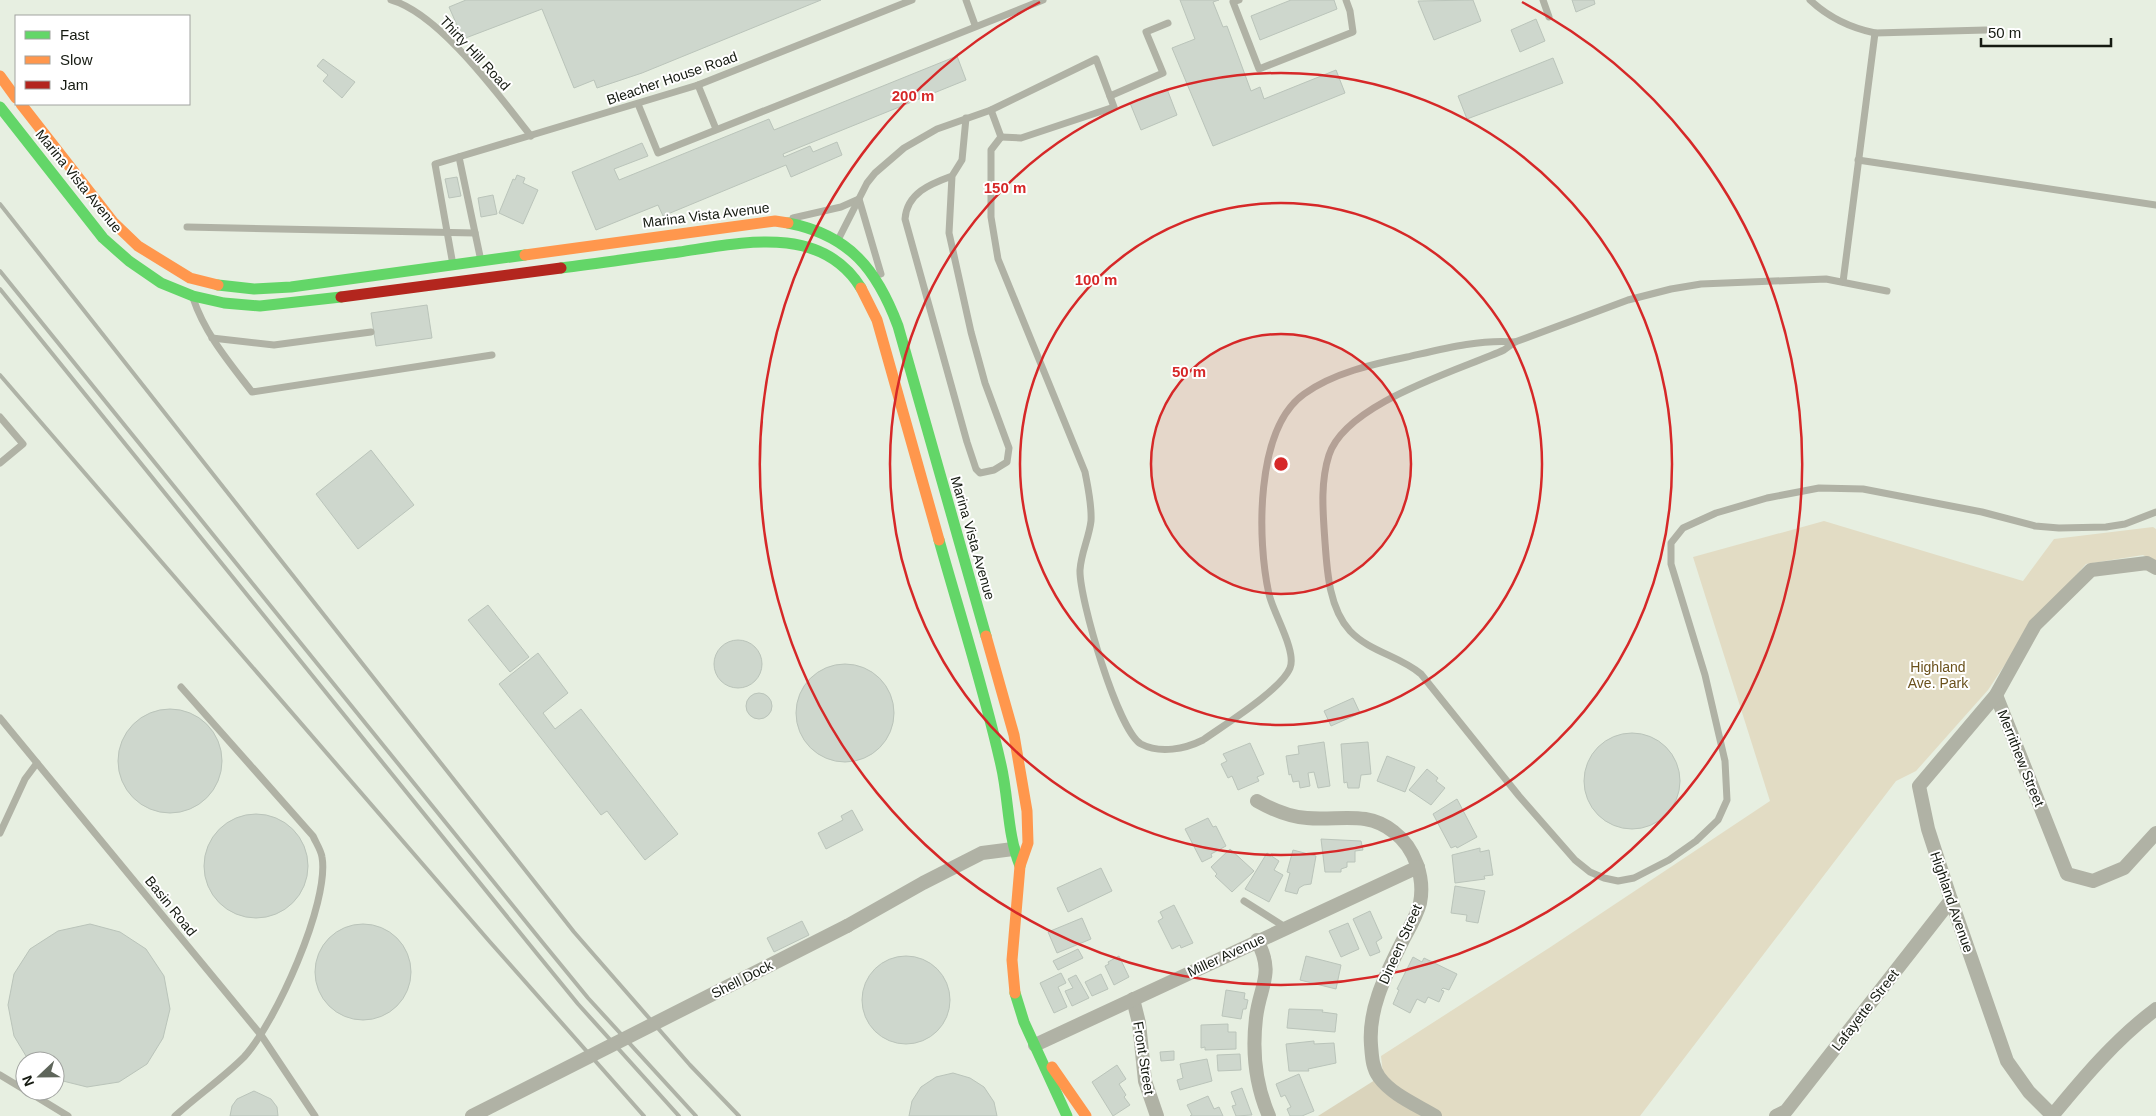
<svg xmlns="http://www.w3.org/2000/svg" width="2156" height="1116" font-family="Arial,sans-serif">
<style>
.green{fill:#e2dcc4}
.forest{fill:#dad4bc}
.building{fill:#ced7cd;stroke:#bac4ba}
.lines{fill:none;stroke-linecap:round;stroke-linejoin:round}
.lane{stroke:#b0b2a5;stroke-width:7}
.street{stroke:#b0b2a5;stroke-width:14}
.fast{stroke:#63d668;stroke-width:11}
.slow{stroke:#ff974d;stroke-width:11}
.jam{stroke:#b3261e;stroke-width:11}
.rail{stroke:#afb3a7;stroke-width:4}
.street-bridge{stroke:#b0b2a5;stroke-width:14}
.ring{fill:none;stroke:#d62828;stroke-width:2.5}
.labels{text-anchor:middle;stroke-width:4;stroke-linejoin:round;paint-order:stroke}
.street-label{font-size:14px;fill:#151a11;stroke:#fff}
.park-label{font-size:14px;fill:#6a511c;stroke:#fff}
.centre{fill:#d62828;stroke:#fff;stroke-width:2.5}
.ring-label{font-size:15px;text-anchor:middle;font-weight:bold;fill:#d62828;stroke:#fff;stroke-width:4;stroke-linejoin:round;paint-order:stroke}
</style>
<rect width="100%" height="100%" fill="#e7efe1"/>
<!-- green -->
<polygon class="green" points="1824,521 2023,581 2054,539 2153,527 2156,529 2156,562 2143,555 2086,564 2030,627 1988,690 1916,771 1896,781 1640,1116 1441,1116 1395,1087 1383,1074 1381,1056 1549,948 1770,801 1693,557"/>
<!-- forest -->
<polygon class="forest" points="1375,1080 1421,1116 1318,1116"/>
<!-- building -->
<g class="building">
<polygon points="466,0 821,0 642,73 597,88 594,80 574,88 542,9 463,39 449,7"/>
<polygon points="1180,0 1219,0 1213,2 1223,27 1227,26 1251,91 1260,87 1264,99 1336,70 1345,93 1213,146 1172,48 1195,39"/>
<polygon points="1291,0 1334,0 1337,9 1260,40 1251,16"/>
<polygon points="1473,0 1481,21 1434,40 1418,1"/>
<polygon points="1572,0 1594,0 1595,4 1576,12"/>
<polygon points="1536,19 1545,41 1520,52 1511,30"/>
<polygon points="957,56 966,80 783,154 784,157 810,146 813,152 837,142 842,155 791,177 786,165 663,216 658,205 596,230 572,172 642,143 648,156 614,169 619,180 769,119 774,130"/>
<polygon points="1553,58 1563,83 1467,119 1458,96"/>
<polygon points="323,59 355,82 342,98 323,81 328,75 317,66"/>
<polygon points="1167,89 1177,115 1141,130 1130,103"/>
<polygon points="517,175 525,178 523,183 538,190 523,224 499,213 513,179 515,180"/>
<polygon points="457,177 461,196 449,198 445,179"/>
<polygon points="493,195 497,214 481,217 478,198"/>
<polygon points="427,305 432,338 376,346 371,313"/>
<polygon points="371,450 414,505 358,549 316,494"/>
<polygon points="488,605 529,657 510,672 468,620"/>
<circle cx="738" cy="664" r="24"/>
<polygon points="538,653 568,693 543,713 555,729 581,709 678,834 645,860 607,811 601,815 499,684"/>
<circle cx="845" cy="713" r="49"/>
<circle cx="759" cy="706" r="13"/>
<polygon points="1353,698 1360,713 1331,726 1324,711"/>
<circle cx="170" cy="761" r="52"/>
<circle cx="1632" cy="781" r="48"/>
<polygon points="1324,742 1330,786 1318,788 1314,772 1308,773 1310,786 1300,788 1299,781 1293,782 1291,774 1289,775 1286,756 1299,754 1298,746"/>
<polygon points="1368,742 1371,774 1361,775 1359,788 1348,788 1347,782 1344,783 1341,744"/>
<polygon points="1250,743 1264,774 1257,777 1259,781 1238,790 1232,776 1228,778 1221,764 1227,761 1223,754"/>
<polygon points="1387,756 1415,767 1405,792 1377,781"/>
<polygon points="1427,769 1438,778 1436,781 1445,788 1431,805 1409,790"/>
<polygon points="1457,799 1477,837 1457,848 1456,846 1451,848 1433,814"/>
<polygon points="852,810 863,830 826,849 818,833 843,820 841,816"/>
<circle cx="256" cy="866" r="52"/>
<polygon points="1208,818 1213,827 1216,826 1226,846 1211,854 1212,857 1202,862 1185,829"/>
<polygon points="1321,839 1361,841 1363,850 1355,851 1355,862 1347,862 1347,867 1341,869 1341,872 1325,872"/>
<polygon points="1480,848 1480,852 1489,850 1493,875 1484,876 1485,879 1455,883 1452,855"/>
<polygon points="1230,849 1254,871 1232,892 1215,876 1217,874 1211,867"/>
<polygon points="1293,850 1316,856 1311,884 1304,885 1299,888 1297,894 1285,891 1290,873 1287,872"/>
<polygon points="1267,853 1279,861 1274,870 1283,875 1269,902 1245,889"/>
<polygon points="1101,868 1112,891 1068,912 1057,888"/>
<polygon points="1455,886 1485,891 1478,923 1466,921 1467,915 1451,913"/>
<polygon points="1174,905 1193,943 1181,948 1180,945 1172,949 1158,921 1163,918 1160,912"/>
<polygon points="1370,911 1382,938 1376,942 1380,952 1370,956 1353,919"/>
<polygon points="1082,918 1091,939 1057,953 1048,932"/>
<polygon points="802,921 809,935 774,952 767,938"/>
<polygon points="1348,923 1359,949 1341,957 1329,931"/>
<circle cx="363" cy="972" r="48"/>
<polygon points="90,924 120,932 146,949 164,976 170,1009 163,1038 147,1064 119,1082 87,1087 55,1079 55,1061 29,1061 14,1036 8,1005 14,974 30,949 58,931"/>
<polygon points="1078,949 1083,958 1058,970 1053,961"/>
<circle cx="906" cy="1000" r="44"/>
<polygon points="1119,956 1129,977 1114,985 1105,966 1109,964 1108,962"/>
<polygon points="1306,956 1341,965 1336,989 1300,980"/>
<polygon points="1413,957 1422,962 1424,958 1457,974 1449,990 1443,988 1441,990 1444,991 1439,1002 1428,997 1425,1003 1417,999 1410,1013 1393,1004 1399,990 1397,989"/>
<polygon points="1061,973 1066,983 1058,987 1067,1007 1054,1013 1040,983"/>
<polygon points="1101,974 1108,989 1092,996 1085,982"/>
<polygon points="1076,975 1089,998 1072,1006 1065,991 1073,988 1068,979"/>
<polygon points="1226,990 1245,993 1244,999 1248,1000 1246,1009 1243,1009 1241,1019 1222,1016"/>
<polygon points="1289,1009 1323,1010 1322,1012 1337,1014 1335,1032 1287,1028"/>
<polygon points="1228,1024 1228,1032 1236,1032 1236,1049 1205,1050 1205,1047 1201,1048 1201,1025"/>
<polygon points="1314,1041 1314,1044 1334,1043 1336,1063 1308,1069 1309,1071 1289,1071 1286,1044"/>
<polygon points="1174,1051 1174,1060 1161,1061 1160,1052"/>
<polygon points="1240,1054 1241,1070 1218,1071 1217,1055"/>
<polygon points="1207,1059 1212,1081 1180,1090 1177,1080 1183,1078 1180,1064"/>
<polygon points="1117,1065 1126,1079 1119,1084 1126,1095 1124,1097 1130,1105 1113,1116 1092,1082"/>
<polygon points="953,1073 970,1078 984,1087 994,1102 997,1116 909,1116 912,1101 921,1087 936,1077"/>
<polygon points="1299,1074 1314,1111 1302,1116 1290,1116 1287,1109 1291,1107 1285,1095 1281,1097 1276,1084"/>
<polygon points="1242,1088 1252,1115 1236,1116 1232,1106 1236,1105 1231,1092"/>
<polygon points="254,1091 271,1099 277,1107 278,1116 230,1116 232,1106 237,1099"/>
<polygon points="1208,1096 1214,1109 1219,1107 1223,1116 1190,1116 1192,1115 1187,1105"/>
</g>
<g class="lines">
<!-- lane -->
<g class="lane">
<path d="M 391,0 C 440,14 499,96 531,136"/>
<polyline points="966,0 975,25"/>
<polyline points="1239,0 1233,2 1259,69 1353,32 1350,11 1346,0"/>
<polyline points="1543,0 1549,17"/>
<path d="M 1810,0 C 1828,17 1851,28 1875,33 L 1986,30"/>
<polyline points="698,85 716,129"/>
<polyline points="1110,96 1163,73 1146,32 1168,23"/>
<polyline points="638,104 658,153 1043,0"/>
<polyline points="991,110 1001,137"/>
<path d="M 1001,137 L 991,150 L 991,217 L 998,259 L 1085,472 C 1088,488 1092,505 1091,521 C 1089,538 1081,553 1080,570 C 1079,598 1118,731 1141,744 C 1160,754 1185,749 1203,740 C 1224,725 1281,690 1290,668 C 1297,651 1273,613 1269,594 C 1257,541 1255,429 1304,394 C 1333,373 1373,364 1407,357 C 1442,349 1479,339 1515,342"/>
<polyline points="459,157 481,261"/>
<polyline points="1858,160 2156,205"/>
<path d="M 952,176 C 930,184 907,193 905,219 L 967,442 L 976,469 L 980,473 L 994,470 L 1007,462 L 1009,448 L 985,383 L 971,332 L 949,233 L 952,176 L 962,160 L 966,118"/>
<polyline points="793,218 841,207 859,199 881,274"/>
<polyline points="187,227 475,233"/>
<polyline points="838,240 867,183 875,173 904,148 937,129 991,110 1096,59 1114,107 1021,138 1001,137"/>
<polyline points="453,265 435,164 698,85 912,0"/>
<polyline points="1843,282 1875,33"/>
<path d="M 1887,291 L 1826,279 L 1701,284 L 1671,289 L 1628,300 L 1515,342 L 1504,350 C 1457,371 1346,403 1329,455 C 1320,483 1323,513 1325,542 C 1327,571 1329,608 1350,631 C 1370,652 1400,656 1421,674 L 1519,796 L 1575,860 L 1590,872 L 1604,878 L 1618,881 L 1634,878 L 1669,860 L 1696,841 L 1718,820 L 1727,800 L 1725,761 L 1705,675 L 1671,564 L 1671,543 L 1683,528 L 1716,513 L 1767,498 L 1819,488 L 1863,489 L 1982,512 L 2035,526 L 2059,528 L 2106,527 L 2125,524 L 2156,512"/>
<path d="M 193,298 C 205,334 229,362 252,392 L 492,355"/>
<polyline points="212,338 274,345 371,332"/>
<polyline points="0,417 23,444 0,463"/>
<polyline points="0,718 261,1035 315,1116"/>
<polyline points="0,833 25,779 37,763"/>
<polyline points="1244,901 1285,927"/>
<polyline points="0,1075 25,1090"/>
<polyline points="27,1091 68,1116"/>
<path d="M 175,1116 C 197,1096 223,1078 244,1057 C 275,1024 330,902 322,857 C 321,850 316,843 313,836 L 181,687"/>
</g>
<!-- street -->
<g class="street">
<polyline points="1996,695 2067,874 2093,881 2124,868 2156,833"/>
<path d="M 1257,801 C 1273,810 1289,817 1307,818 C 1339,821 1367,810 1394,832 C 1415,848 1425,878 1420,903 C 1417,915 1410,927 1404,938 C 1388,971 1368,1006 1371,1045 C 1372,1056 1372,1067 1379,1077 C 1392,1095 1417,1105 1435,1116"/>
<polyline points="847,926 923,883 982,853 1013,849"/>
<path d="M 1257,940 C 1275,975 1260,984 1256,1018 C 1252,1052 1255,1084 1269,1116"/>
<polyline points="1133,999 1139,1023 1145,1081 1157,1116"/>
<polyline points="1035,1045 1418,867"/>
<polyline points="1776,1116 1786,1111 1951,900"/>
<path d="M 2052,1116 C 2084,1077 2116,1039 2156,1009"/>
<polyline points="2053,1116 2029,1092 2007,1061 1951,900 1928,829 1919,786 1996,695 2035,625 2091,570 2147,563 2156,568"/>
</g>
<!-- fast -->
<g class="fast">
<polyline points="0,107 103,238 129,261 161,283 193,296 224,303 260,306 341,297"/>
<path d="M 788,223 C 850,235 877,270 898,326 L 986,636"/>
<path d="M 561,268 C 601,263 640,257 679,252 C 740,243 821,223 861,288"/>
<polyline points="218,285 254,289 291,287 525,255"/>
<path d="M 939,540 C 960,615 984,689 1001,765 C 1009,799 1007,834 1020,866"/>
<polyline points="1015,993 1024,1022 1067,1116"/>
</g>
<!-- slow -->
<g class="slow">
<polyline points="0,76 16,98"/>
<polyline points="21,104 113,222 138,246 190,278 218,285"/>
<polyline points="525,255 775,221 788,223"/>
<polyline points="861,288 877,320 939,540"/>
<polyline points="986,636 1014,735 1027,811 1028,843 1020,866 1012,960 1015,993"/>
<polyline points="1052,1067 1086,1116"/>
</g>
<!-- jam -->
<polyline class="jam" points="341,297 561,268"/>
<!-- rail -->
<g class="rail">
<polyline points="0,204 574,932 690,1065 739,1116"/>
<polyline points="0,271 543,943 588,998 696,1116"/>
<polyline points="0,289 534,950 578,1004 679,1116"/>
<polyline points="0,375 490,942 644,1116"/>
</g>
<!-- street-bridge -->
<polyline class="street-bridge" points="472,1116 847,926"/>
</g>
<!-- distance rings -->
<circle cx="1281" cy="464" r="130" fill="#d62828" fill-opacity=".12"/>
<g class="ring">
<circle cx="1281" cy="464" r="130"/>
<circle cx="1281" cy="464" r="261"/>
<circle cx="1281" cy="464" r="391"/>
<path d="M1522 2A521 521 0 1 1 1040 2"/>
</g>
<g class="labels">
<!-- street labels -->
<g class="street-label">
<text transform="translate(475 53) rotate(47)" y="5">Thirty Hill Road</text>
<text transform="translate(672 78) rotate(-19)" y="5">Bleacher House Road</text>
<text transform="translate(79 181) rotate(51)" y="5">Marina Vista Avenue</text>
<text transform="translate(706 215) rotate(-7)" y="5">Marina Vista Avenue</text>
<text transform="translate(973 538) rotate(74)" y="5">Marina Vista Avenue</text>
<text transform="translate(2021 758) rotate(68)" y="5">Merrithew Street</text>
<text transform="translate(1952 902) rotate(71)" y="5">Highland Avenue</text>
<text transform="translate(171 906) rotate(51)" y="5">Basin Road</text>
<text transform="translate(1400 944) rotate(-66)" y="5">Dineen Street</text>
<text transform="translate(1226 955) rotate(-25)" y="5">Miller Avenue</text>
<text transform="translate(742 979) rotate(-27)" y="5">Shell Dock</text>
<text transform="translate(1865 1010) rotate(-52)" y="5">Lafayette Street</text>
<text transform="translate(1144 1058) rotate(81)" y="5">Front Street</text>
</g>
<!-- park labels -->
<g class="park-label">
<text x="1938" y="672">Highland<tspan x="1938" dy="16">Ave. Park</tspan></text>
</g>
</g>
<circle cx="1281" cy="464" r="8" class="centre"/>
<g class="ring-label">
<text x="913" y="101">200 m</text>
<text x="1005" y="193">150 m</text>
<text x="1096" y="285">100 m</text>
<text x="1189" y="377">50 m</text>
</g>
<!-- legend -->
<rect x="15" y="15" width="175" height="90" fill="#ffffff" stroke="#a1a3a0"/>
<rect x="25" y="31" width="25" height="8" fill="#63d668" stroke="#a1a3a0"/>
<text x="60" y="40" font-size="15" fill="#151a11">Fast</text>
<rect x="25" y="56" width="25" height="8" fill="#ff974d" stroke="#a1a3a0"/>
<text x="60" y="65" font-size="15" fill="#151a11">Slow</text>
<rect x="25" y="81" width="25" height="8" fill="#b3261e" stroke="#a1a3a0"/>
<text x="60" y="90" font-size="15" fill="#151a11">Jam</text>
<!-- north arrow -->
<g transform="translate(40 1076) rotate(248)"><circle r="24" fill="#ffffff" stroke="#a1a3a0"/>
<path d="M0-4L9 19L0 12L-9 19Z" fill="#5e655a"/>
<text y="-8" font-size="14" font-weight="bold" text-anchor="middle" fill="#151a11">N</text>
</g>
<!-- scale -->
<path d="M1981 38v8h130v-8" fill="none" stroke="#151a11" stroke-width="2.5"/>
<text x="1988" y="38" font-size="15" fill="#151a11" stroke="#ffffff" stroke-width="4" paint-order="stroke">50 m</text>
</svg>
